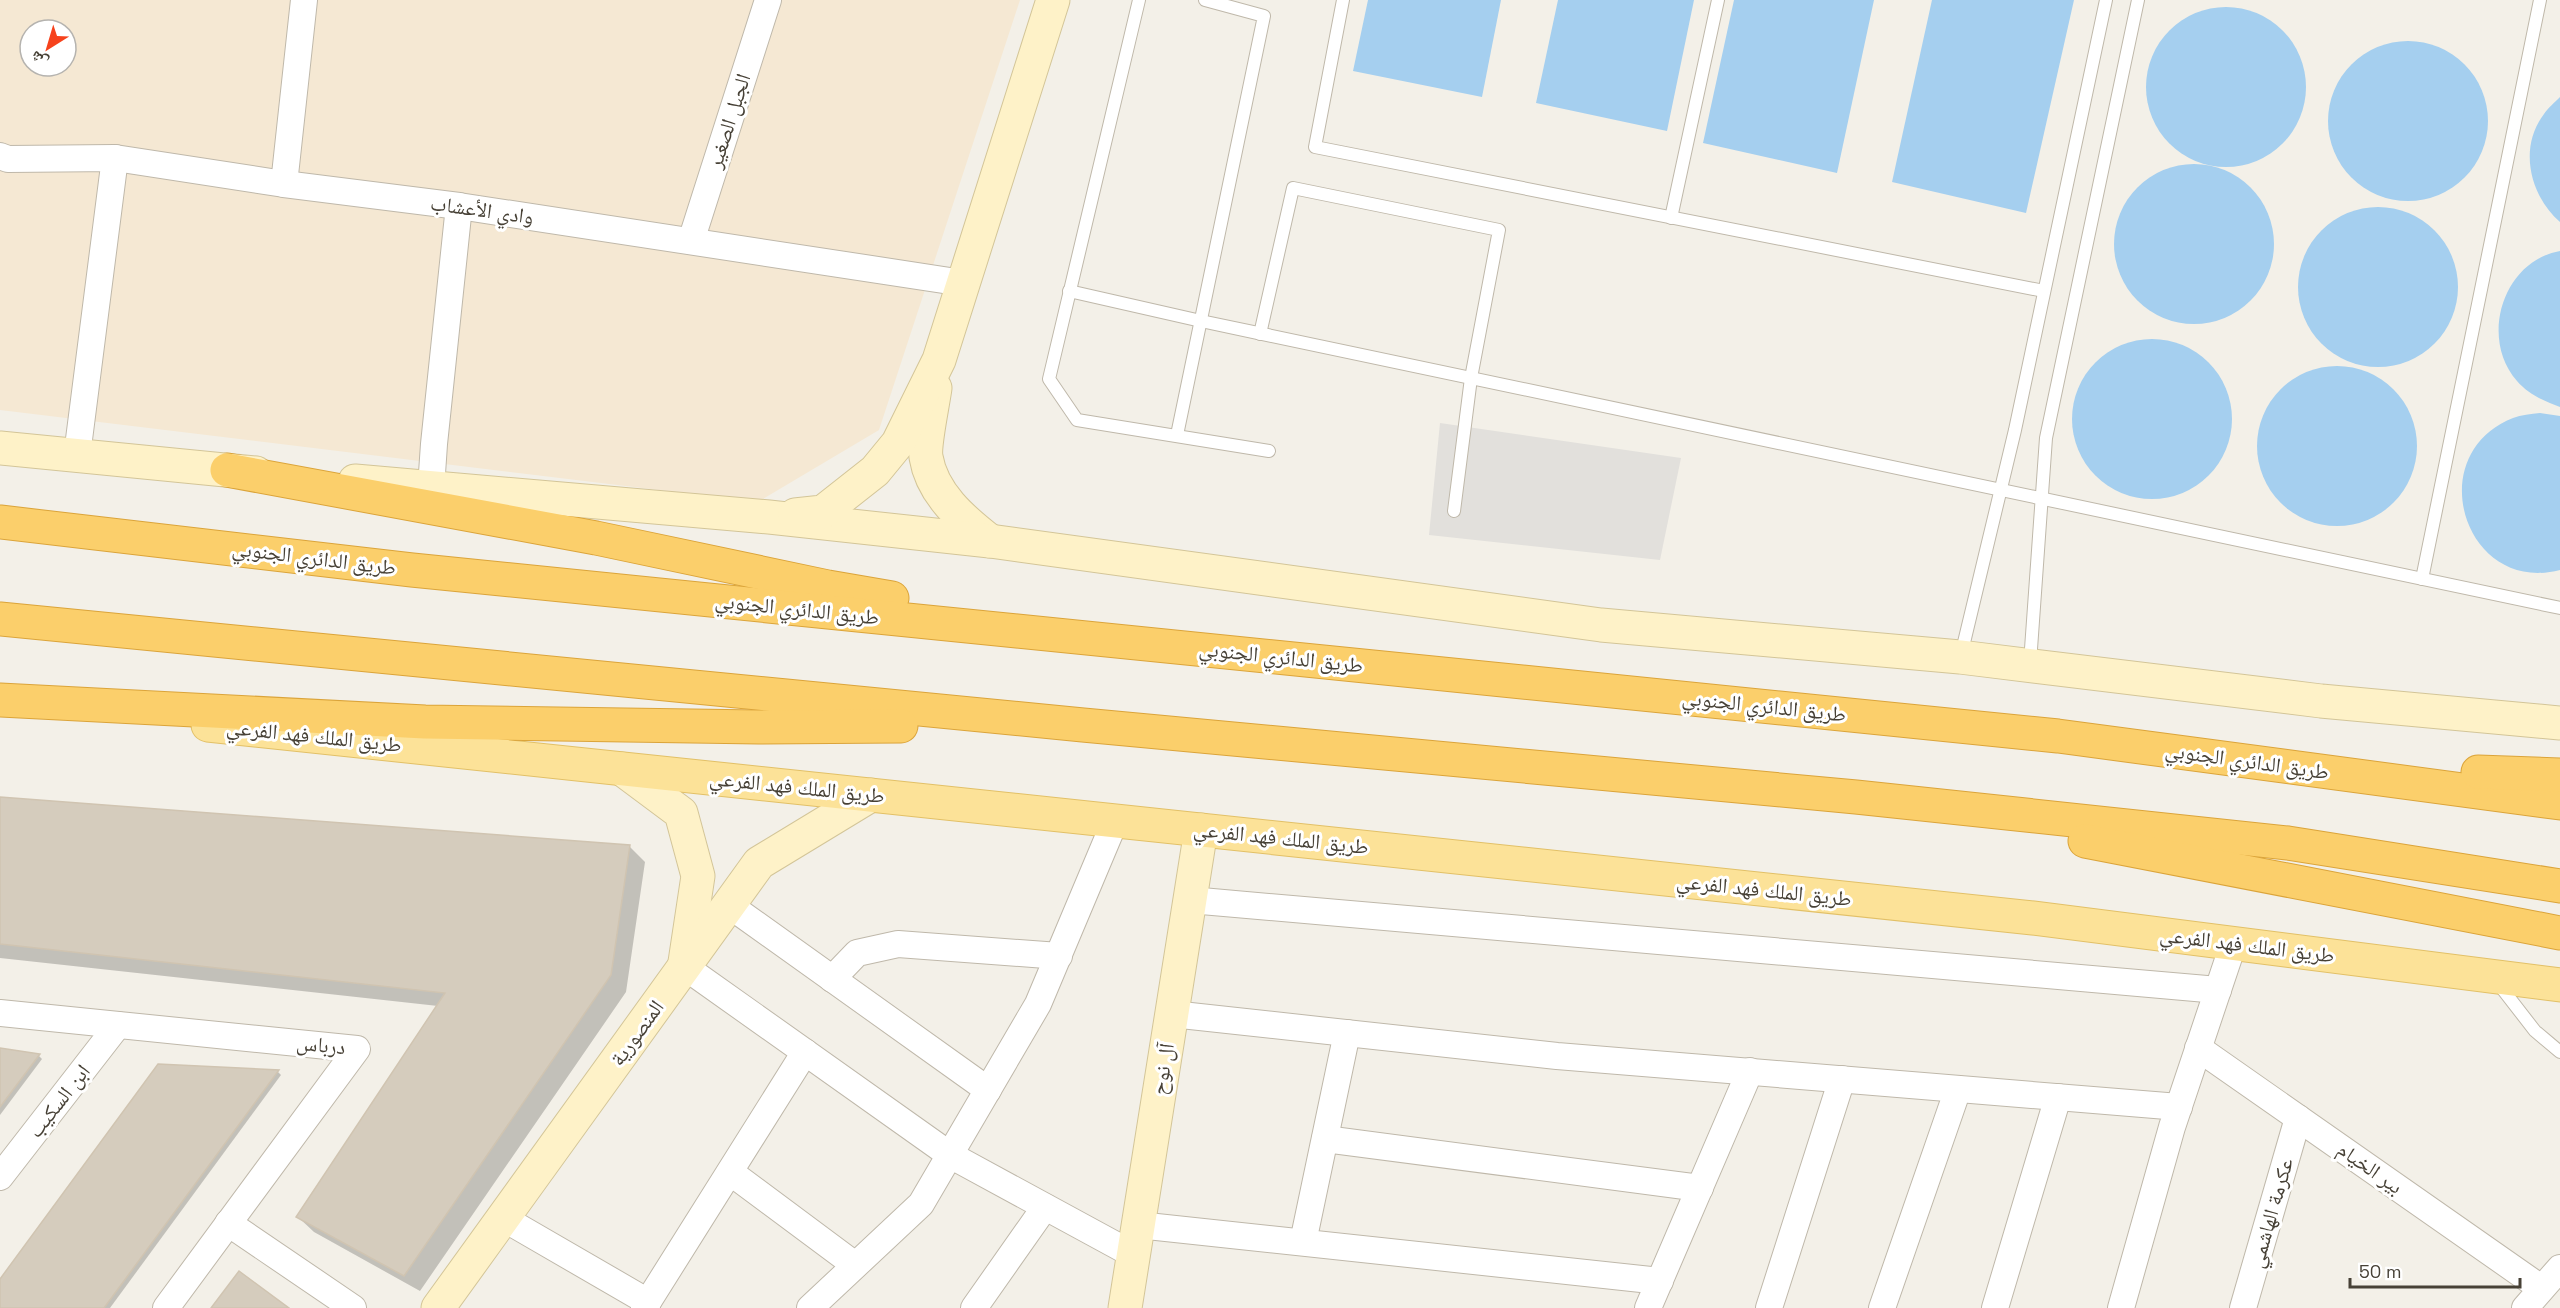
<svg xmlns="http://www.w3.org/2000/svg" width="2560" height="1308" font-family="'Space Grotesk','Noto Naskh Arabic',sans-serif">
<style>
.commercial{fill:#f5e8d3;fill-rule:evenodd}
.parking{fill:#e2e0dc}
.water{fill:#a5cfef}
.shadow{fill:#0003}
.building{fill:#d5ccbd;stroke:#d0c4b1;stroke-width:1.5}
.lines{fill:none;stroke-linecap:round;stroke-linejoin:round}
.lane-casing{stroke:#bfb8aa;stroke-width:14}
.street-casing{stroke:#bfb8aa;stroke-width:28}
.secondary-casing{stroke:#d3c598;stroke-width:35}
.primary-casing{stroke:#e2c067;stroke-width:35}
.highway-casing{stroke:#dba43a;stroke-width:35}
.lane{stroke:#fff;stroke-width:12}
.street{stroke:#fff;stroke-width:26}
.secondary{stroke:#fef2c8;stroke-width:33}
.primary{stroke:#fce298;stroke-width:33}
.highway{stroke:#fbcf6b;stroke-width:33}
.labels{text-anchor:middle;stroke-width:6;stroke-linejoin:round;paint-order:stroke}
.street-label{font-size:21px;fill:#474136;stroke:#fff}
</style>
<rect width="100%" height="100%" fill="#f3f0e8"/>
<!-- commercial -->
<path class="commercial" d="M 0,0 L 1020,0 L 879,430 L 758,502 L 0,410 ZM 30,30 L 66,30 L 66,66 L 30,66 Z"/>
<!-- parking -->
<polygon class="parking" points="1440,423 1681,458 1660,560 1429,535"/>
<!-- water -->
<g class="water">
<polygon points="1368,0 1501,0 1482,97 1353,71"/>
<polygon points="1558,0 1694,0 1667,131 1536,103"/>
<polygon points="1734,0 1874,0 1837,173 1703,143"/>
<polygon points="1932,0 2074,0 2026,213 1892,182"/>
<circle cx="2226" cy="87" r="80"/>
<circle cx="2408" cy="121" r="80"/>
<path d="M 2560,97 L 2560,222 C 2530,196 2518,148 2544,114 C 2548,108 2555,102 2560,97 Z"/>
<circle cx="2194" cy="244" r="80"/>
<circle cx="2378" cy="287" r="80"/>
<path d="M 2560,251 L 2560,407 C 2544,401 2528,394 2517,381 C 2479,338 2503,261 2560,251 Z"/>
<circle cx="2152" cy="419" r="80"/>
<circle cx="2337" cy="446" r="80"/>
<path d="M 2540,413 L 2560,416 L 2560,570 C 2465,595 2420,455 2513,418 C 2521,415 2531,414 2540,413 Z"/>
</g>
<!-- shadow -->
<g class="shadow">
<polygon points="0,798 629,846 645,862 626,992 420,1291 314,1232 298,1217 438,1006 0,958"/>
<polygon points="0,1050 39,1056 42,1059 0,1115"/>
<polygon points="159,1066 278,1072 281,1075 110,1308 0,1308 0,1281"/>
</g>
<!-- building -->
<g class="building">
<polygon points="0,797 630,845 611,975 404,1276 296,1217 445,993 0,944"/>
<polygon points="0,1048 40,1054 0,1107"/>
<polygon points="158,1064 279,1070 104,1308 0,1308 0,1279"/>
<polygon points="239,1271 289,1308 211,1308"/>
</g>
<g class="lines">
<defs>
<g id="lane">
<polyline points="1139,0 1049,379 1077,420 1269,451"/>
<polyline points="1343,0 1315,147 2044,291"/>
<polyline points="1671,218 1718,0"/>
<polyline points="1069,291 1201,321 2560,608"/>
<polyline points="1260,334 1293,188 1499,230 1471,378 1454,511"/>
<polyline points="1177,435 1264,16 1205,0"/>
<polyline points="2422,579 2540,0"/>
<polyline points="1961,655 2015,430 2106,0"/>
<polyline points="2030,663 2046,438 2138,0"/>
<polyline points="2497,982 2535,1031 2560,1052"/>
</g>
<g id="street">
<polyline points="0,156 8,159 115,158 284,184 459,206 963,283"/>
<polyline points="284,184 304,0"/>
<polyline points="691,241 768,0"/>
<polyline points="77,455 115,158"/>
<polyline points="431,488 434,444 459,206"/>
<polyline points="1190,900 2218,990"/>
<polyline points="729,905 988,1090"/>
<polyline points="685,967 950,1155 1134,1255"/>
<polyline points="832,979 857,953 898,944 1059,956"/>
<polyline points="0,1013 357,1049 166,1308"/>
<polyline points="1172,1014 1557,1056 2179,1107"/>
<polyline points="2198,1048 2541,1288"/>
<polyline points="1325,1139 1700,1188"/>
<polyline points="730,1172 855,1265"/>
<polyline points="0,1177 118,1025"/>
<polyline points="503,1218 648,1302"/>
<polyline points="228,1223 353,1308"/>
<polyline points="1138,1225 1660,1281"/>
<polyline points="1303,1242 1347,1033"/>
<polyline points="644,1308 805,1052"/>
<polyline points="810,1308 921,1204 1038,1004 1115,821"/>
<polyline points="974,1308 1045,1207"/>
<polyline points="1648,1308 1750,1071"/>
<polyline points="1769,1308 1842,1079"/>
<polyline points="1882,1308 1958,1089"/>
<polyline points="1995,1308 2058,1097"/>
<polyline points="2121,1308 2172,1127 2234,942"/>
<polyline points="2243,1308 2298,1118"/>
<polyline points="2525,1308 2560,1268"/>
</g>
<g id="secondary">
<path d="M 935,388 C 933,403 924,445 926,457 C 932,494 963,520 990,541"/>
<polyline points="0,448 256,473"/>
<polyline points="355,481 769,517 990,541 1601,625 1960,657 2321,701 2560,723"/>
<polyline points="795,515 823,512 875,471 898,443 939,360 1053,0"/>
<polyline points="622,769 681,813 698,876 685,962"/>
<polyline points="438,1308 759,863 871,795"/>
<polyline points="1125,1308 1201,830"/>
</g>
<polyline id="primary" points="208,725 2033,918 2560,985"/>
<g id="highway">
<polyline points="227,470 596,538 828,587 892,598"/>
<polyline points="0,522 412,570 2058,736 2560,803"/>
<polyline points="0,619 1083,725 1856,797 2288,843 2560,886"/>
<polyline points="0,700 425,722 759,727 901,726"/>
<polyline points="2478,772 2560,775"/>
<polyline points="2085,841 2560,933"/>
</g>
</defs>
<!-- lane casing -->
<use href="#lane" class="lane-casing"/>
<!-- street casing -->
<use href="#street" class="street-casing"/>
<!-- secondary casing -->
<use href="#secondary" class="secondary-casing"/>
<!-- primary casing -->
<use href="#primary" class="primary-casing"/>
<!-- highway casing -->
<use href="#highway" class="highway-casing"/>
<!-- lane -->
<use href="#lane" class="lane"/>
<!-- street -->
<use href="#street" class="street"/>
<!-- secondary -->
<use href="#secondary" class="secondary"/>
<!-- primary -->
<use href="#primary" class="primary"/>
<!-- highway -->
<use href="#highway" class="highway"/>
</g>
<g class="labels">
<!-- street labels -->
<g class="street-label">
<text transform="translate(729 121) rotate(-72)" y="7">الجبل الصغير</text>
<text transform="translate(482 210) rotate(8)" y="7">وادي الأعشاب</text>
<text transform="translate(314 558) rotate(7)" y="7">طريق الدائري الجنوبي</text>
<text transform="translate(797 609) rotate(6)" y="7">طريق الدائري الجنوبي</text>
<text transform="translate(1281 657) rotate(6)" y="7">طريق الدائري الجنوبي</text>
<text transform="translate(1764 706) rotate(6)" y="7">طريق الدائري الجنوبي</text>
<text transform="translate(314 736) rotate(6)" y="7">طريق الملك فهد الفرعي</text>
<text transform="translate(2247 761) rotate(8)" y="7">طريق الدائري الجنوبي</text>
<text transform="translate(797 787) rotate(6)" y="7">طريق الملك فهد الفرعي</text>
<text transform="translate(1281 838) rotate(6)" y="7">طريق الملك فهد الفرعي</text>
<text transform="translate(1764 890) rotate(6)" y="7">طريق الملك فهد الفرعي</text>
<text transform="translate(2247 945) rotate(7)" y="7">طريق الملك فهد الفرعي</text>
<text transform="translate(637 1033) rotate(-54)" y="7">المنصورية</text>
<text transform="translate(321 1045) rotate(6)" y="7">درباس</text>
<text transform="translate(1163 1069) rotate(-81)" y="7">آل نوح</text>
<text transform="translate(59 1101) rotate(-52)" y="7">ابن السكيب</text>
<text transform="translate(2370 1168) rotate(35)" y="7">بير الخيام</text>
<text transform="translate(2271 1213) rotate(-74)" y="7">عكرمة الهاشمي</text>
</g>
</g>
<!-- north arrow -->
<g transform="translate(48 48) rotate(217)"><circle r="28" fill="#ffffff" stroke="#b5b3af" stroke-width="1.5"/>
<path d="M0-4.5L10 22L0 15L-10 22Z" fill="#f6421c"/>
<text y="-9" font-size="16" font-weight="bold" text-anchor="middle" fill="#474136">ش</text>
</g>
<!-- scale -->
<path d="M2350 1278v9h170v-9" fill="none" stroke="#474136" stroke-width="3"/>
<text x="2359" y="1278" font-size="18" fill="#474136" stroke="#ffffff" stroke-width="4.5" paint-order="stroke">50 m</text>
</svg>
